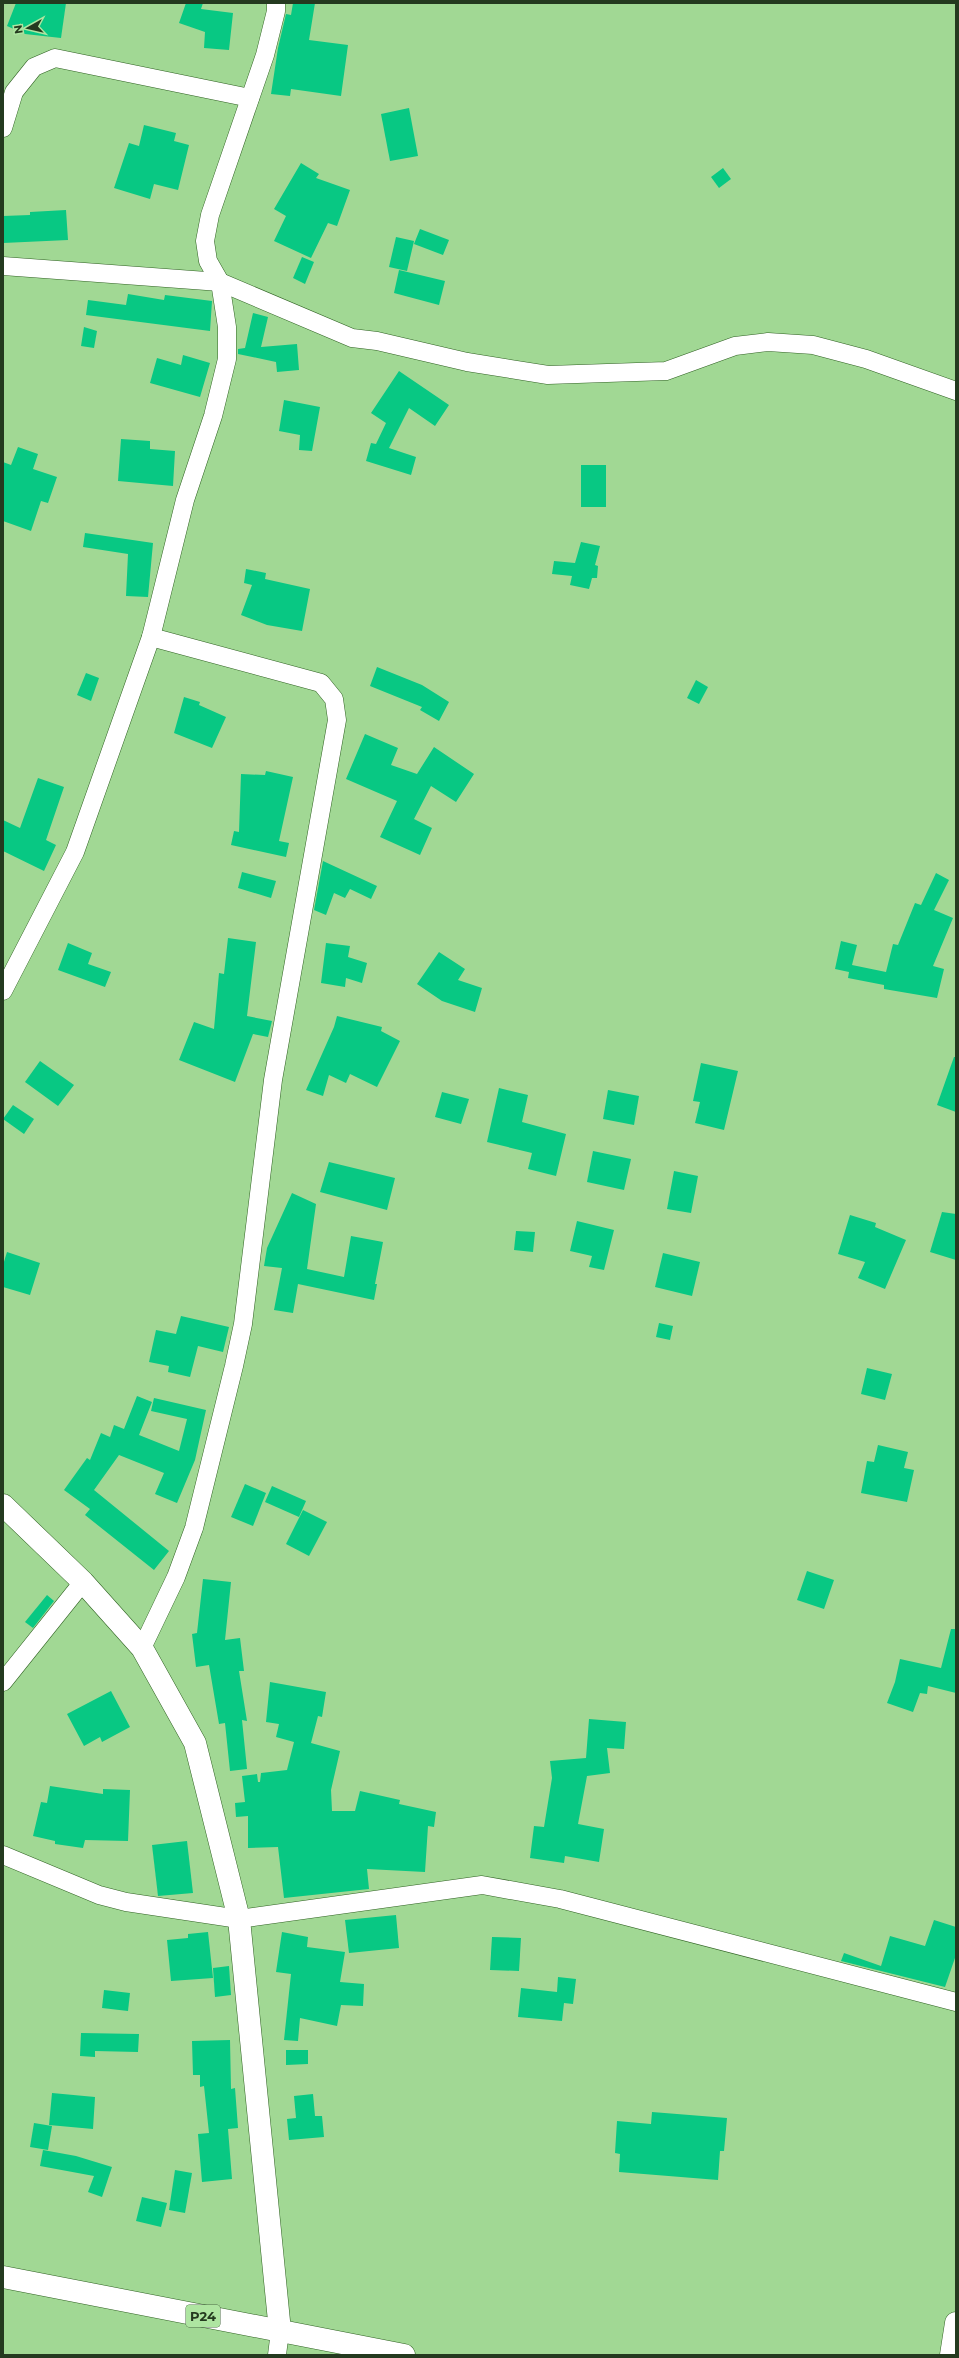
<svg xmlns="http://www.w3.org/2000/svg" width="959" height="2358" font-family="Montserrat,sans-serif">
<style>
.building{fill:#08c883}
.lines{fill:none;stroke-linecap:round;stroke-linejoin:round}
.minor-casing{stroke:#306223;stroke-width:19}
.tertiary-casing{stroke:#306223;stroke-width:23}
.primary-casing{stroke:#306223;stroke-width:23}
.minor{stroke:#fff;stroke-width:18}
.tertiary{stroke:#fff;stroke-width:22}
.primary{stroke:#fff;stroke-width:22}
.labels{text-anchor:middle;stroke-width:3;stroke-linejoin:round;paint-order:stroke}
.shield{fill:#aee5a1;stroke:#4d6d46;stroke-width:1}
.shield-label{font-size:13px;font-weight:bold;fill:#243a1f}
</style>
<rect width="100%" height="100%" fill="#a1d894"/>
<!-- building -->
<g class="building">
<polygon points="16,3 66,3 61,38 25,34 7,26"/>
<polygon points="186,3 203,3 201,9 233,13 229,50 204,48 205,32 179,23"/>
<polygon points="293,3 315,3 309,40 348,45 341,96 291,89 290,96 271,94 278,48 286,14 291,15"/>
<polygon points="409,108 418,156 390,161 381,114"/>
<polygon points="144,125 176,133 174,141 189,145 178,190 154,184 150,199 114,188 129,143 139,146"/>
<polygon points="301,163 319,174 316,178 350,190 337,226 328,223 311,258 274,241 286,216 274,209"/>
<polygon points="723,168 731,179 719,188 711,177"/>
<polygon points="66,210 68,240 3,243 3,216 30,215 30,212"/>
<polygon points="420,229 449,240 443,255 414,244"/>
<polygon points="396,237 414,241 407,271 389,267"/>
<polygon points="302,257 314,262 305,284 293,278"/>
<polygon points="399,270 445,281 439,305 394,293"/>
<polygon points="128,294 164,300 165,295 212,301 210,331 86,315 88,300 126,305"/>
<polygon points="253,313 268,317 261,347 297,344 299,370 277,372 276,362 238,354 238,349 245,348"/>
<polygon points="84,327 97,331 94,348 81,346"/>
<polygon points="183,355 210,363 200,397 150,383 157,358 181,365"/>
<polygon points="399,371 449,405 435,426 409,408 389,448 416,457 411,475 366,461 371,443 376,444 386,423 371,413"/>
<polygon points="284,400 320,407 312,451 299,450 300,435 279,431"/>
<polygon points="121,439 150,441 150,449 175,451 173,486 118,481"/>
<polygon points="18,447 38,454 33,469 57,477 48,503 41,501 31,531 3,521 3,462 11,465"/>
<rect x="581" y="465" width="25" height="42"/>
<polygon points="85,533 153,543 148,597 126,596 128,554 83,547"/>
<polygon points="581,542 600,546 595,565 598,566 597,578 592,578 589,589 570,585 572,576 552,574 554,561 575,563"/>
<polygon points="246,569 266,573 265,579 310,589 302,631 267,625 241,615 252,585 244,583"/>
<polygon points="377,667 422,685 449,702 439,721 420,710 422,707 370,686"/>
<polygon points="86,673 99,678 91,701 77,695"/>
<polygon points="696,680 708,687 699,704 687,698"/>
<polygon points="184,697 200,702 199,705 226,717 212,748 174,733"/>
<polygon points="365,734 398,748 391,765 417,774 434,747 474,774 456,802 431,786 414,819 432,828 420,855 380,837 397,801 346,779"/>
<polygon points="266,771 293,777 279,841 289,843 286,857 231,845 234,831 239,832 241,774 265,775"/>
<polygon points="38,778 64,787 46,840 56,845 44,871 3,851 3,820 20,828"/>
<polygon points="323,861 377,886 371,899 350,889 345,898 334,893 326,915 314,910"/>
<polygon points="242,872 276,881 271,898 238,888"/>
<polygon points="936,873 949,880 934,910 953,918 933,966 944,969 937,998 884,989 884,985 848,978 849,972 835,969 841,941 857,945 852,965 886,972 893,944 898,945 915,903 921,905"/>
<polygon points="228,938 256,942 247,1016 272,1021 268,1037 253,1034 235,1082 179,1060 194,1022 214,1029 219,973 224,974"/>
<polygon points="68,943 92,953 88,964 111,972 105,987 58,970"/>
<polygon points="326,943 350,946 348,957 367,963 362,983 346,978 345,987 321,983"/>
<polygon points="439,952 465,969 458,980 482,988 475,1012 442,1001 417,984"/>
<polygon points="337,1016 382,1027 381,1031 400,1041 377,1087 350,1074 346,1083 329,1075 323,1096 306,1090 334,1027"/>
<polygon points="954,1057 956,1057 956,1112 937,1105"/>
<polygon points="40,1061 74,1085 58,1106 25,1082"/>
<polygon points="701,1063 738,1071 724,1130 695,1123 700,1102 693,1101"/>
<polygon points="499,1088 528,1095 522,1122 566,1134 556,1176 528,1169 532,1153 487,1142"/>
<polygon points="608,1090 639,1096 634,1125 603,1119"/>
<polygon points="442,1092 469,1099 461,1124 435,1117"/>
<polygon points="13,1105 34,1119 24,1134 3,1119"/>
<polygon points="593,1151 631,1159 624,1190 587,1182"/>
<polygon points="329,1162 395,1178 387,1210 320,1192"/>
<polygon points="674,1171 698,1176 691,1213 667,1209"/>
<polygon points="292,1193 316,1204 307,1269 344,1277 351,1236 383,1242 375,1284 377,1284 374,1300 298,1284 293,1313 274,1310 282,1268 264,1266 267,1248"/>
<polygon points="942,1212 956,1214 956,1260 930,1252"/>
<polygon points="850,1215 876,1223 875,1227 906,1240 885,1289 858,1278 865,1262 838,1254"/>
<polygon points="577,1221 614,1230 604,1270 589,1267 592,1256 570,1251"/>
<polygon points="516,1231 535,1232 533,1252 514,1250"/>
<polygon points="7,1252 40,1263 30,1295 3,1287 3,1265"/>
<polygon points="663,1253 700,1262 692,1296 655,1287"/>
<polygon points="181,1316 229,1327 223,1352 198,1346 190,1377 168,1372 169,1366 149,1362 156,1330 176,1334"/>
<polygon points="659,1323 673,1326 670,1340 656,1337"/>
<polygon points="867,1368 892,1374 885,1400 861,1394"/>
<polygon points="137,1396 152,1402 139,1435 179,1451 187,1419 151,1411 154,1398 206,1410 195,1460 177,1503 155,1494 164,1473 119,1455 94,1490 169,1551 154,1570 85,1515 90,1509 64,1490 87,1458 90,1460 101,1433 110,1437 114,1425 124,1429"/>
<polygon points="878,1445 908,1452 904,1468 914,1470 907,1502 861,1493 867,1461 874,1462"/>
<polygon points="245,1484 266,1493 253,1526 231,1517"/>
<polygon points="272,1486 306,1501 299,1517 265,1502"/>
<polygon points="303,1510 327,1522 309,1556 286,1544"/>
<polygon points="807,1571 834,1580 824,1609 797,1600"/>
<polygon points="203,1579 231,1582 225,1640 240,1638 244,1671 239,1671 247,1721 242,1720 247,1769 230,1771 225,1723 219,1724 209,1665 196,1667 192,1634 197,1633"/>
<polygon points="47,1595 54,1601 33,1628 25,1622"/>
<polygon points="951,1629 956,1629 956,1693 928,1686 927,1694 920,1693 913,1712 887,1703 895,1682 900,1659 941,1668"/>
<polygon points="270,1682 326,1692 322,1717 318,1716 311,1743 340,1751 331,1790 332,1811 355,1811 360,1791 400,1800 399,1804 436,1812 434,1827 428,1826 425,1872 367,1869 369,1889 284,1898 278,1847 248,1848 248,1816 236,1817 235,1803 245,1802 242,1776 257,1774 258,1782 260,1782 261,1773 287,1770 294,1742 276,1737 279,1724 266,1722"/>
<polygon points="111,1691 130,1727 102,1742 100,1737 84,1746 67,1714"/>
<polygon points="589,1719 626,1722 624,1749 607,1748 610,1773 587,1776 578,1824 604,1829 599,1862 565,1856 564,1863 530,1858 534,1826 544,1827 552,1778 550,1761 586,1758"/>
<polygon points="50,1786 103,1794 103,1789 130,1790 128,1841 85,1840 83,1848 55,1844 55,1841 33,1836 41,1802 47,1803"/>
<polygon points="187,1841 193,1893 158,1896 152,1845"/>
<polygon points="396,1915 399,1948 349,1953 345,1920"/>
<polygon points="934,1920 956,1927 956,1955 945,1987 841,1961 844,1953 881,1966 890,1936 925,1946"/>
<polygon points="208,1932 213,1978 171,1981 167,1940 188,1938 188,1934"/>
<polygon points="282,1932 308,1937 307,1947 345,1952 340,1982 364,1984 363,2006 341,2005 337,2026 300,2018 298,2041 284,2040 291,1974 276,1972"/>
<polygon points="492,1937 521,1938 519,1971 490,1970"/>
<polygon points="229,1966 231,1995 215,1997 213,1968"/>
<polygon points="558,1977 576,1979 573,2004 564,2003 562,2021 518,2017 521,1988 557,1992"/>
<polygon points="104,1990 130,1993 128,2011 102,2008"/>
<polygon points="81,2033 139,2034 138,2052 95,2051 95,2057 80,2056"/>
<polygon points="230,2040 231,2089 235,2088 238,2128 228,2129 232,2179 202,2182 198,2134 209,2133 204,2086 200,2087 200,2075 193,2075 192,2041"/>
<polygon points="286,2050 308,2050 308,2064 286,2065"/>
<polygon points="52,2093 95,2097 93,2129 49,2125"/>
<polygon points="313,2094 315,2116 322,2116 324,2137 289,2140 287,2119 296,2118 294,2096"/>
<polygon points="652,2112 727,2118 724,2151 720,2151 718,2180 619,2172 620,2154 615,2153 617,2121 651,2124"/>
<polygon points="34,2123 52,2126 48,2150 30,2147"/>
<polygon points="43,2150 76,2156 112,2167 102,2197 88,2192 94,2176 40,2166"/>
<polygon points="175,2170 192,2173 185,2213 169,2210"/>
<polygon points="142,2197 167,2203 161,2227 136,2221"/>
</g>
<g class="lines">
<defs>
<g id="minor">
<polyline points="3,128 14,92 34,67 55,58 250,98"/>
<polyline points="3,266 220,282 352,338 377,341 467,362 548,375 666,371 735,346 768,342 813,345 866,359 956,391"/>
<polyline points="3,991 75,852 151,637 185,500 213,416 227,359 227,327 220,282 208,261 205,241 210,215 265,55 276,11 276,3"/>
<polyline points="142,1648 176,1577 194,1528 234,1366 243,1324 273,1080 337,720 334,699 321,683 151,637"/>
<polyline points="3,1682 83,1582"/>
<polyline points="3,1855 99,1895 126,1902 239,1919 482,1885 560,1899 956,2002"/>
<polyline points="277,2355 280,2331"/>
</g>
<g id="tertiary">
<polyline points="3,1505 83,1582 142,1648 195,1743 239,1919 280,2331"/>
<polyline points="951,2355 956,2323"/>
</g>
<polyline id="primary" points="3,2277 404,2355"/>
</defs>
<!-- minor casing -->
<use href="#minor" class="minor-casing"/>
<!-- tertiary casing -->
<use href="#tertiary" class="tertiary-casing"/>
<!-- primary casing -->
<use href="#primary" class="primary-casing"/>
<!-- minor -->
<use href="#minor" class="minor"/>
<!-- tertiary -->
<use href="#tertiary" class="tertiary"/>
<!-- primary -->
<use href="#primary" class="primary"/>
</g>
<g class="labels">
<!-- shield labels -->
<rect class="shield" x="186" y="2305" width="34" height="22" rx="3"/>
<g class="shield-label">
<text x="203" y="2321">P24</text>
</g>
</g>
<!-- border -->
<rect width="959" height="2358" fill="none" stroke="#243a1f" stroke-width="8"/>
<!-- north arrow -->
<g transform="translate(28 28) rotate(262)" stroke="#aee5a1" stroke-width="3" paint-order="stroke">
<path d="M0-3L7 15L0 10L-7 15Z" fill="#243a1f"/>
<text y="-6" font-size="11" font-weight="bold" text-anchor="middle" fill="#243a1f">N</text>
</g>
</svg>
